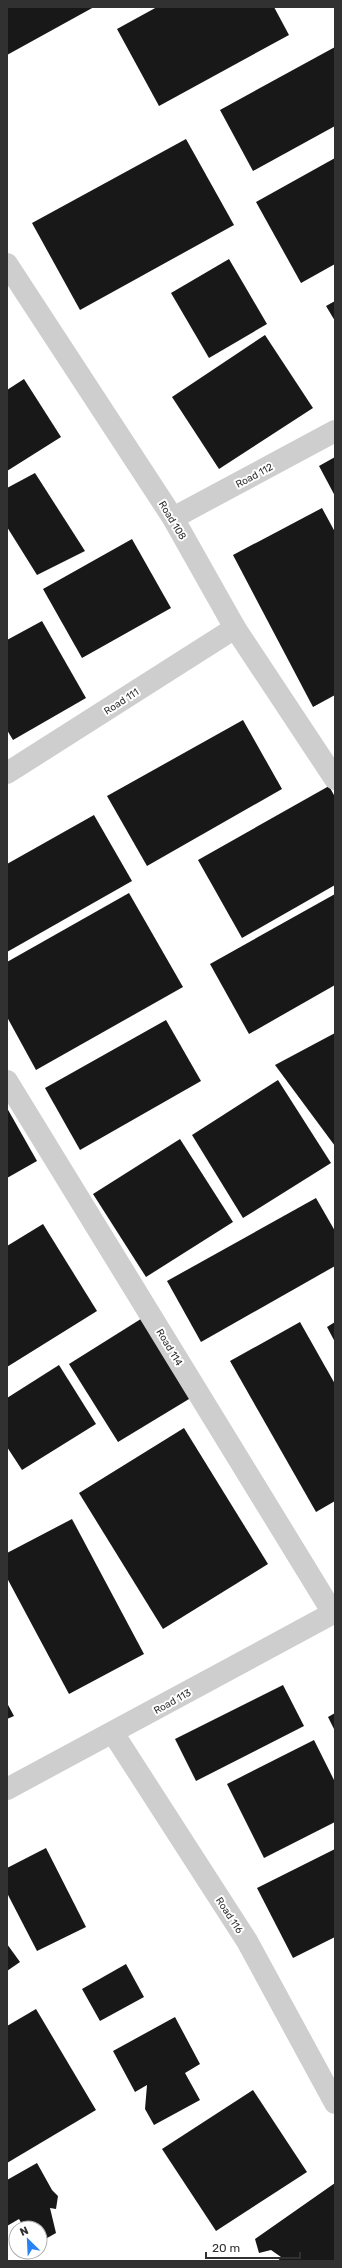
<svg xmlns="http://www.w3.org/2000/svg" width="342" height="2268" font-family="Rubik,sans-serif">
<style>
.building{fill:#181818}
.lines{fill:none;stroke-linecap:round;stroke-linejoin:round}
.minor{stroke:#cecece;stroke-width:22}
.labels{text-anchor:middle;stroke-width:4;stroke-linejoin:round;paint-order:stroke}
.street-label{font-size:10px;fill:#313131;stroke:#fff}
</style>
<rect width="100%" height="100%" fill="#fff"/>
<!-- building -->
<g class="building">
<polygon points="7,7 94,7 7,55"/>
<polygon points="157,7 274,7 289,35 159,106 117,29"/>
<polygon points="335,47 335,126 253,171 220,110"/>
<polygon points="186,139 234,225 80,310 32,223"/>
<polygon points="335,158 335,264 301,283 256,202"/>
<polygon points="229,259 267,324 209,358 171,293"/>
<polygon points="335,301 335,321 326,306"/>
<polygon points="265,335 313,408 219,469 172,397"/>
<polygon points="24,379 61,437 7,471 7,390"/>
<polygon points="335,457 335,496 319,466"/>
<polygon points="35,473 85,551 37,575 7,527 7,488"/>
<polygon points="322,508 335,532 335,695 313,707 233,555"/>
<polygon points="132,539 171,608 82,658 43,589"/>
<polygon points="42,621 86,698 13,740 7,730 7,640"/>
<polygon points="243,720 282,789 147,866 107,796"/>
<polygon points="329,786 335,797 335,885 242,938 198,860"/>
<polygon points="94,815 132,881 7,952 7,864"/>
<polygon points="129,893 183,987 36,1070 7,1017 7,962"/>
<polygon points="335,894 335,985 249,1034 210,964"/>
<polygon points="166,1020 201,1081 80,1150 45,1088"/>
<polygon points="335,1033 335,1146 275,1065"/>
<polygon points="278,1080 331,1163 243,1218 192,1135"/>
<polygon points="7,1108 37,1161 7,1178"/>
<polygon points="180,1139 233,1222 146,1277 93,1194"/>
<polygon points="316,1198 335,1231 335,1266 201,1342 167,1281"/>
<polygon points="43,1224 97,1311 7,1367 7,1246"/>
<polygon points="144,1317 194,1396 118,1442 69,1364"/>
<polygon points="300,1322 335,1384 335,1501 316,1512 230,1361"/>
<polygon points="335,1322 335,1342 327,1327"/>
<polygon points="59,1365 96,1424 22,1470 7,1447 7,1398"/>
<polygon points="184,1428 268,1564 163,1629 79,1493"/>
<polygon points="72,1519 144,1654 69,1694 7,1578 7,1553"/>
<polygon points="283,1685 304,1726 196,1781 175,1739"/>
<polygon points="7,1703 14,1716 7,1719"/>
<polygon points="335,1713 335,1731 328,1717"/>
<polygon points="314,1740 335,1782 335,1822 264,1858 227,1784"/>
<polygon points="46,1848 86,1927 37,1951 7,1893 7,1868"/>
<polygon points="335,1849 335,1937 293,1958 257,1888"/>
<polygon points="7,1944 20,1962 7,1971"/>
<polygon points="126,1964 144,1997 100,2021 82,1989"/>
<polygon points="36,2009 96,2110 7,2163 7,2026"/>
<polygon points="175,2017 200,2064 185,2073 200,2100 154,2125 145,2109 147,2085 135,2092 113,2051"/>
<polygon points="253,2090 307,2172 216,2231 162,2149"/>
<polygon points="37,2163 52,2190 58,2196 56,2209 50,2208 56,2233 40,2242 40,2228 32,2228 29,2223 23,2226 19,2219 7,2226 7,2180"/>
<polygon points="335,2183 335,2261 278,2261 281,2257 271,2250 259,2253 255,2239"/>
</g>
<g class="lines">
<!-- minor -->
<g class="minor">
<polyline points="7,264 173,518 235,628 335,779"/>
<polyline points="173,518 335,431"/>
<polyline points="7,773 235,628"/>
<polyline points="7,1081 333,1613"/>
<polyline points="113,1733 247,1941 335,2103"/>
<polyline points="7,1789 335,1612"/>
</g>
</g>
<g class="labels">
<!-- street labels -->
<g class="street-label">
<text transform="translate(254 475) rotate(-28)" y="4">Road 112</text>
<text transform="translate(173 520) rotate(59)" y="4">Road 108</text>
<text transform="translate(121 701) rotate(-33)" y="4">Road 111</text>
<text transform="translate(170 1347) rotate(59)" y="4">Road 114</text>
<text transform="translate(172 1701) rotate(-29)" y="4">Road 113</text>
<text transform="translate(230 1915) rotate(57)" y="4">Road 116</text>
</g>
</g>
<!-- border -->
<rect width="342" height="2268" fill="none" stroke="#313131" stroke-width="16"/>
<!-- north arrow -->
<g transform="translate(28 2240) rotate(336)"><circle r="19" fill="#ffffff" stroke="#adadad"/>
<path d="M0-3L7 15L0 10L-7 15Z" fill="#2782f4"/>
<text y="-6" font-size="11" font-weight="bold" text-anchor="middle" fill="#313131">N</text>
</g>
<!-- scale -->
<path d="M206 2252v6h94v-6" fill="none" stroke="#313131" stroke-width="2"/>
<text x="212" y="2252" font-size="12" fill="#313131" stroke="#ffffff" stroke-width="3" paint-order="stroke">20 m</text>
</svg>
